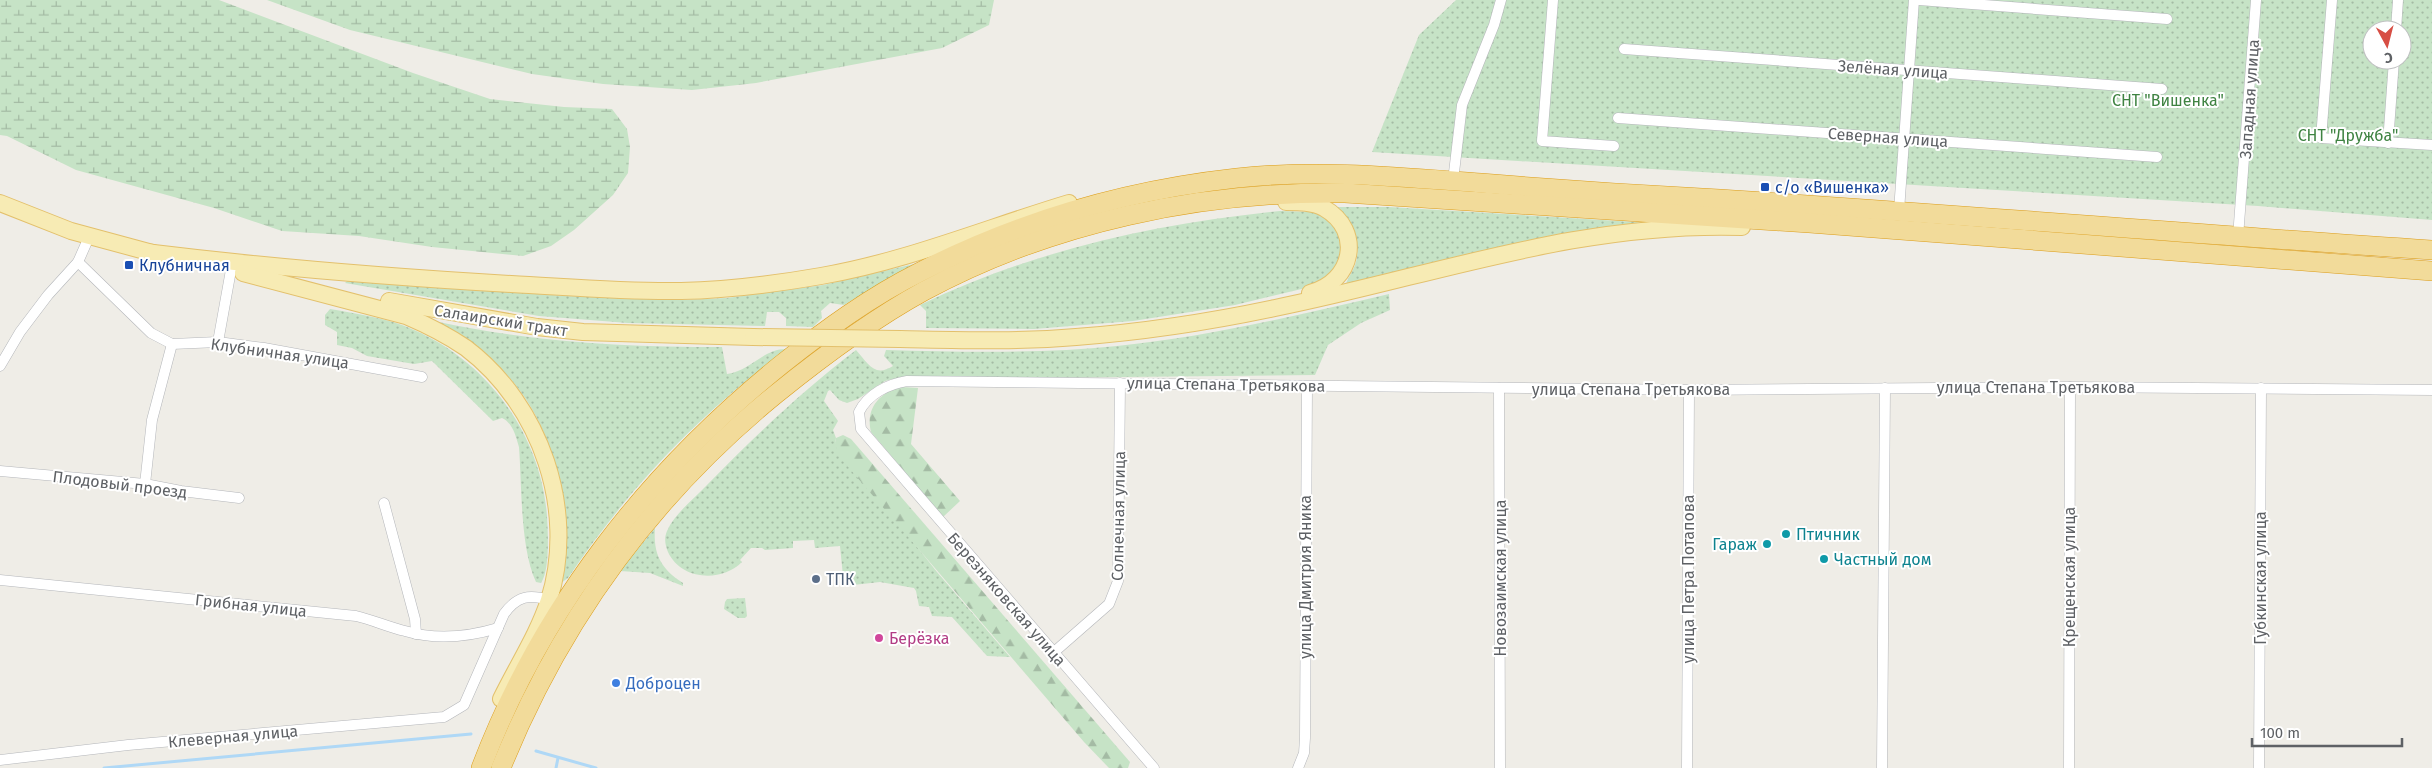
<svg xmlns="http://www.w3.org/2000/svg" width="2432" height="768" font-family="'Fira Sans',sans-serif">
<style>
.green{fill:url(#green-dots);fill-rule:evenodd}
.forest{fill:url(#forest-firs)}
.wetland{fill:url(#wetland-marsh)}
.lines{fill:none;stroke-linecap:round;stroke-linejoin:round}
.stream{stroke:#afd8f6;stroke-width:3}
.street-casing{stroke:#b4b6ba;stroke-width:11}
.primary-casing{stroke:#e3c06c;stroke-width:18}
.highway-casing{stroke:#dc9d19;stroke-width:20}
.street{stroke:#fff;stroke-width:10}
.primary{stroke:#f7ebb4;stroke-width:16}
.highway{stroke:#f2db9a;stroke-width:19}
.primary-bridge-casing{stroke:#e3c06c;stroke-width:18;stroke-linecap:butt}
.primary-bridge{stroke:#f7ebb4;stroke-width:16}
.transit-dot{fill:#1a4fb4;stroke:#fff;stroke-width:2}
.culture-dot{fill:#0f9aa8;stroke:#fff;stroke-width:2}
.service-dot{fill:#5c6f8a;stroke:#fff;stroke-width:2}
.hotel-dot{fill:#d1479c;stroke:#fff;stroke-width:2}
.shop-dot{fill:#3f7fe0;stroke:#fff;stroke-width:2}
.labels{text-anchor:middle;stroke-width:4;stroke-linejoin:round;paint-order:stroke}
.street-label{font-size:16px;fill:#5e6165;stroke:#fff}
.park-label{font-size:16px;fill:#3f8342;stroke:#fff}
.transit-label{font-size:16px;fill:#164399;stroke:#fff;text-anchor:start}
.culture-label{font-size:16px;fill:#0d838f;stroke:#fff;text-anchor:start}
.service-label{font-size:16px;fill:#4e5e75;stroke:#fff;text-anchor:start}
.hotel-label{font-size:16px;fill:#b23c85;stroke:#fff;text-anchor:start}
.shop-label{font-size:16px;fill:#366cbe;stroke:#fff;text-anchor:start}
</style>
<defs>
<pattern id="green-dots" width="8" height="8" patternUnits="userSpaceOnUse" patternTransform="scale(1.25)"><rect width="8" height="8" fill="#c6e3c6"/><path d="M2 2h.1M6 6h.1" fill="none" stroke="#a4bba4" stroke-width="1.8" stroke-linecap="round"/></pattern>
<pattern id="forest-firs" width="22" height="20" patternUnits="userSpaceOnUse" patternTransform="scale(1.25)"><rect width="22" height="20" fill="#c6e3c6"/><path d="M5 1l3.5 6h-7zM16 11l3.5 6h-7z" fill="#a4bba4"/></pattern>
<pattern id="wetland-marsh" width="20" height="14" patternUnits="userSpaceOnUse" patternTransform="scale(1.25)"><rect width="20" height="14" fill="#c6e3c6"/><path d="M1 5h8M5 5V1M11 12h8M15 12V8" fill="none" stroke="#a4bba4"/></pattern>
</defs>
<rect width="100%" height="100%" fill="#efede7"/>
<!-- green -->
<g class="green">
<path d="M 1456,0 L 2432,0 L 2432,220 L 2258,206 L 1372,152 L 1419,35 ZM 2372,30 L 2402,30 L 2402,60 L 2372,60 Z"/>
<path d="M 1338,207 L 1389,207 L 1651,223 L 1346,284 C 1348,277 1354,270 1356,262 C 1362,239 1348,225 1338,207 Z"/>
<path d="M 1280,211 L 1315,212 L 1328,218 L 1340,236 L 1342,252 L 1336,269 L 1310,287 L 1235,305 L 1133,321 L 1034,329 L 926,328 L 926,311 L 920,305 C 1034,250 1155,224 1280,211 Z"/>
<polygon points="914,264 844,305 830,303 821,311 822,318 813,327 786,326 786,318 779,312 767,312 765,326 628,323 539,316 345,283 348,280 566,296 680,300 727,298 823,285"/>
<path d="M 1389,294 L 1390,310 L 1361,323 L 1328,345 L 1315,375 L 1024,378 L 906,376 L 885,381 L 858,399 L 847,403 L 839,400 L 830,390 L 828,391 L 824,401 L 838,421 L 833,430 L 836,438 L 835,443 L 937,572 L 1010,657 L 987,656 L 952,617 L 932,616 L 929,607 L 919,606 L 916,591 L 914,588 L 880,582 L 844,586 L 840,546 L 815,548 L 814,540 L 793,541 L 793,548 L 765,550 L 762,548 L 751,548 L 740,560 L 742,562 C 721,583 681,580 668,552 C 665,545 664,538 667,531 C 675,513 694,499 707,485 C 754,437 802,391 856,350 C 868,363 874,378 893,366 L 884,356 L 886,350 C 963,352 1040,354 1117,346 C 1208,337 1299,315 1389,294 Z"/>
<path d="M 330,309 C 358,314 388,318 414,330 C 488,362 541,435 547,516 C 548,532 550,570 541,583 L 536,582 C 520,548 522,486 519,447 C 516,437 513,423 502,418 L 493,421 L 432,361 L 414,364 L 367,356 L 352,348 L 337,345 L 337,332 L 325,325 L 325,315 Z"/>
<path d="M 434,321 C 532,342 622,347 722,347 L 727,374 C 750,371 763,349 786,349 C 697,417 631,485 568,578 L 561,583 C 563,567 566,550 566,534 C 565,470 539,398 488,357 C 471,344 452,333 434,321 Z"/>
<path d="M 655,528 C 653,554 661,569 683,583 L 683,586 L 650,573 L 620,571 Z"/>
<polygon points="745,598 747,616 745,618 738,618 724,609 725,602 727,599"/>
</g>
<!-- forest -->
<g class="forest">
<path d="M 902,387 L 918,388 L 911,444 L 960,501 L 943,517 L 871,432 C 865,408 880,392 902,387 Z"/>
<polygon points="843,435 851,439 1130,762 1128,768 1109,768 1084,742 838,455 835,443 836,438"/>
</g>
<!-- wetland -->
<g class="wetland">
<polygon points="0,0 219,0 413,73 490,99 564,107 612,109 627,129 630,147 628,173 613,195 574,230 551,246 523,256 432,247 359,236 282,231 214,208 76,170 7,136 0,135"/>
<polygon points="267,0 994,0 989,25 942,48 756,83 692,90 603,84 532,74 350,30"/>
</g>
<g class="lines">
<!-- stream -->
<g class="stream">
<polyline points="536,751 596,768"/>
<polyline points="104,768 471,734"/>
<polyline points="556,768 558,758"/>
</g>
<defs>
<g id="street">
<polyline points="1553,0 1542,141 1614,146"/>
<polyline points="1919,0 2167,19"/>
<polyline points="2332,0 2321,138 2432,145"/>
<polyline points="2396,30 2398,0"/>
<polyline points="1624,49 2162,89"/>
<polyline points="1618,118 2157,157"/>
<polyline points="2388,143 2394,60"/>
<polyline points="1453,181 1462,105 1494,25 1501,0"/>
<polyline points="1899,211 1914,0"/>
<polyline points="2238,237 2256,0"/>
<polyline points="78,262 151,333 172,344 218,342 264,348 422,377"/>
<polyline points="218,342 231,270"/>
<polyline points="0,366 20,332 48,295 78,262 89,237"/>
<polyline points="1499,388 1500,768"/>
<polyline points="0,471 145,484 181,491 239,498"/>
<polyline points="145,484 152,420 172,344"/>
<polyline points="384,503 415,619 416,634"/>
<path d="M 0,580 L 356,616 C 373,620 388,627 405,631 C 435,640 468,637 498,628"/>
<polyline points="1053,653 1109,604 1118,581 1120,383"/>
<path d="M 0,760 L 128,745 L 444,717 L 464,705 L 504,614 C 517,596 529,594 549,600"/>
<path d="M 1154,768 L 861,429 L 859,412 C 868,394 888,384 907,381 L 1689,390 L 2070,387 L 2432,390"/>
<polyline points="1298,768 1304,753 1305,738 1307,386"/>
<polyline points="1687,768 1689,390"/>
<polyline points="1882,768 1885,388"/>
<polyline points="2069,768 2070,387"/>
<polyline points="2259,768 2261,388"/>
</g>
<g id="primary">
<path d="M 1286,202 C 1299,202 1313,202 1324,208 C 1364,231 1353,282 1310,293"/>
<polyline points="0,203 71,231 156,254"/>
<path d="M 145,252 C 267,267 389,277 511,284 C 568,287 624,292 681,291 C 728,290 775,284 821,276 C 907,261 986,228 1069,203"/>
<path d="M 243,273 L 406,316 C 427,325 447,335 466,348 C 541,405 577,510 549,600 C 538,634 517,666 501,699"/>
<polyline points="389,301 537,327 583,332 753,337"/>
<path d="M 900,339 C 959,340 1018,342 1076,337 C 1143,332 1209,322 1275,308 C 1434,276 1576,222 1742,227"/>
</g>
<g id="highway">
<path d="M 481,768 C 542,607 648,472 782,364 C 825,330 870,297 920,272 C 1018,222 1127,190 1237,178 C 1318,169 1400,177 1481,183 C 1554,189 1628,194 1702,198 C 1946,213 2189,234 2432,250"/>
<path d="M 501,768 C 561,619 652,495 776,394 C 823,356 871,320 924,291 C 1052,222 1201,191 1345,193 L 1809,223 L 2432,271"/>
</g>
</defs>
<!-- street casing -->
<use href="#street" class="street-casing"/>
<!-- primary casing -->
<use href="#primary" class="primary-casing"/>
<!-- highway casing -->
<use href="#highway" class="highway-casing"/>
<!-- street -->
<use href="#street" class="street"/>
<!-- primary -->
<use href="#primary" class="primary"/>
<!-- highway -->
<use href="#highway" class="highway"/>
<defs>
<polyline id="primary-bridge" points="753,337 900,339"/>
</defs>
<!-- primary-bridge casing -->
<use href="#primary-bridge" class="primary-bridge-casing"/>
<!-- primary-bridge -->
<use href="#primary-bridge" class="primary-bridge"/>
</g>
<!-- markers -->
<g class="transit-dot">
<rect x="1760" y="182" width="10" height="10" rx="2.5"/>
<rect x="124" y="260" width="10" height="10" rx="2.5"/>
</g>
<g class="culture-dot">
<circle cx="1786" cy="534" r="5"/>
<circle cx="1767" cy="544" r="5"/>
<circle cx="1824" cy="559" r="5"/>
</g>
<circle class="service-dot" cx="816" cy="579" r="5"/>
<circle class="hotel-dot" cx="879" cy="638" r="5"/>
<circle class="shop-dot" cx="616" cy="683" r="5"/>
<g class="labels">
<!-- street labels -->
<g class="street-label">
<text transform="translate(1893 69) rotate(4)" y="6">Зелёная улица</text>
<text transform="translate(2249 99) rotate(-86)" y="6">Западная улица</text>
<text transform="translate(1888 137) rotate(4)" y="6">Северная улица</text>
<text transform="translate(501 320) rotate(9)" y="6">Салаирский тракт</text>
<text transform="translate(280 353) rotate(8)" y="6">Клубничная улица</text>
<text transform="translate(1226 384) rotate(1)" y="6">улица Степана Третьякова</text>
<text x="2036" y="393">улица Степана Третьякова</text>
<text x="1631" y="395">улица Степана Третьякова</text>
<text transform="translate(120 484) rotate(7)" y="6">Плодовый проезд</text>
<text transform="translate(1118 516) rotate(-89)" y="6">Солнечная улица</text>
<text transform="translate(1305 577) rotate(-90)" y="6">улица Дмитрия Яника</text>
<text transform="translate(2069 577) rotate(-90)" y="6">Крещенская улица</text>
<text transform="translate(1500 578) rotate(-90)" y="6">Новозаимская улица</text>
<text transform="translate(2260 578) rotate(-90)" y="6">Губкинская улица</text>
<text transform="translate(1688 579) rotate(-90)" y="6">улица Петра Потапова</text>
<text transform="translate(1007 599) rotate(49)" y="6">Березняковская улица</text>
<text transform="translate(251 605) rotate(6)" y="6">Грибная улица</text>
<text transform="translate(233 736) rotate(-5)" y="6">Клеверная улица</text>
</g>
<!-- park labels -->
<g class="park-label">
<text x="2168" y="106">СНТ "Вишенка"</text>
<text x="2348" y="141">СНТ "Дружба"</text>
</g>
<!-- transit labels -->
<g class="transit-label">
<text x="1775" y="193">с/о «Вишенка»</text>
<text x="139" y="271">Клубничная</text>
</g>
<!-- culture labels -->
<g class="culture-label">
<text x="1796" y="540">Птичник</text>
<text x="1757" y="550" text-anchor="end">Гараж</text>
<text x="1834" y="565">Частный дом</text>
</g>
<!-- service labels -->
<g class="service-label">
<text x="826" y="585">ТПК</text>
</g>
<!-- hotel labels -->
<g class="hotel-label">
<text x="889" y="644">Берёзка</text>
</g>
<!-- shop labels -->
<g class="shop-label">
<text x="626" y="689">Доброцен</text>
</g>
</g>
<!-- north arrow -->
<g transform="translate(2387 45) rotate(173)"><circle r="24" fill="#ffffff" stroke="#bfc0c1"/>
<path d="M0-4L9 19L0 12L-9 19Z" fill="#d74e44"/>
<text y="-8" font-size="14" font-weight="bold" text-anchor="middle" fill="#5e6165">С</text>
</g>
<!-- scale -->
<path d="M2252 738v8h150v-8" fill="none" stroke="#5e6165" stroke-width="2.5"/>
<text x="2260" y="738" font-size="15" fill="#5e6165" stroke="#ffffff" stroke-width="4" paint-order="stroke">100 m</text>
</svg>
